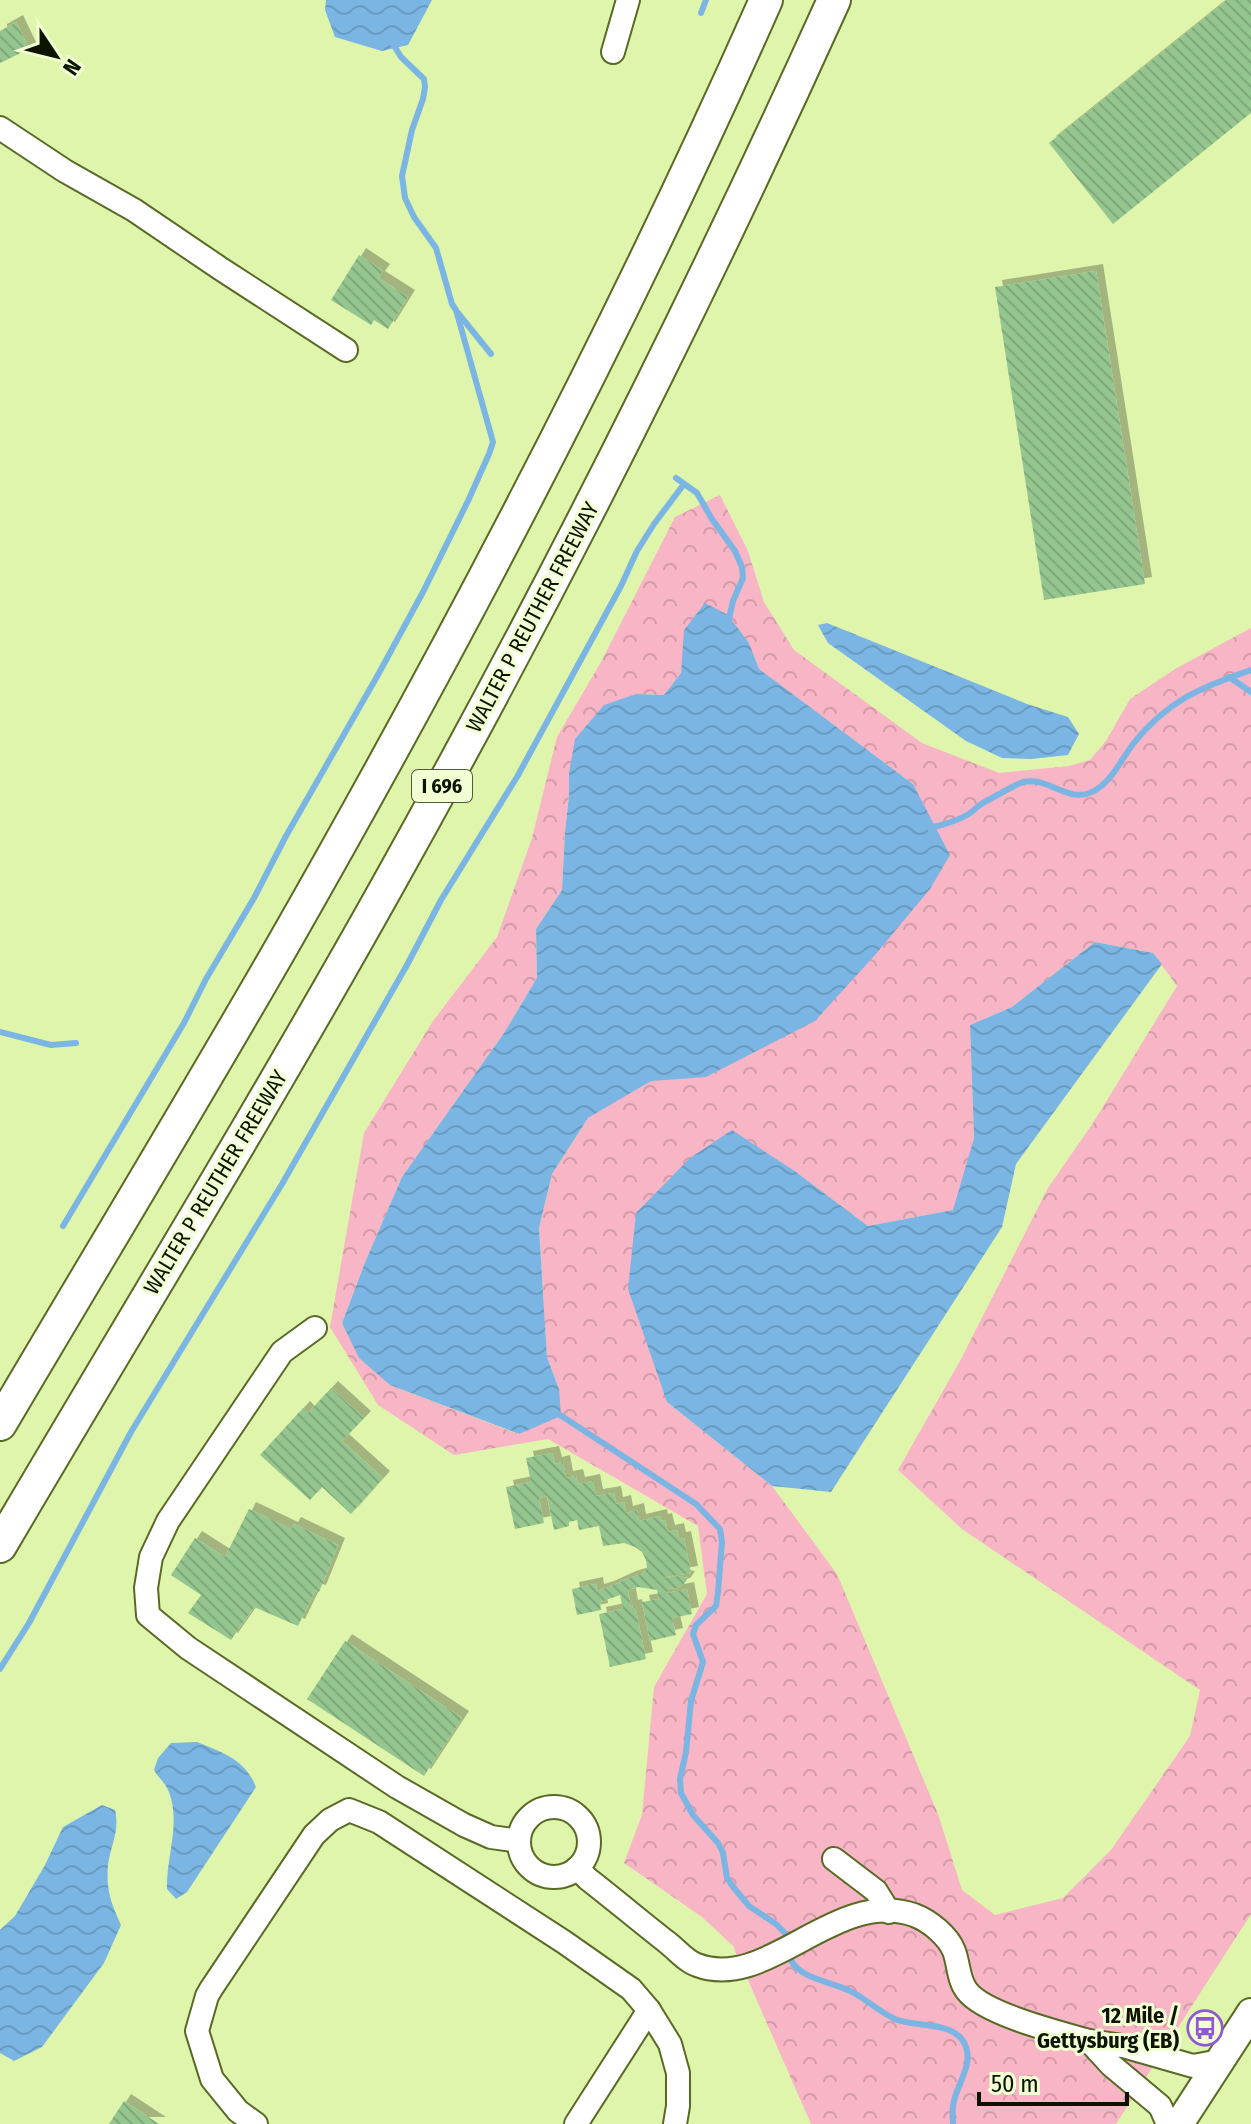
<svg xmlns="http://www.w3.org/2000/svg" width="1251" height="2124" font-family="'Fira Sans Condensed',sans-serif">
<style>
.forest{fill:url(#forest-crowns);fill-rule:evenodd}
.water{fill:url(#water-waves)}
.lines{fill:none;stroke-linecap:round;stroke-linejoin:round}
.stream{stroke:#7ab5e3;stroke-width:6}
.building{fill:url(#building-back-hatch);filter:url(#shadow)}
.minor-casing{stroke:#586a24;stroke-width:26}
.major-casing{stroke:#586a24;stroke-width:32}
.highway-casing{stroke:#586a24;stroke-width:36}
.minor{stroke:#fff;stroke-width:22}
.major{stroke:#fff;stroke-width:28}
.highway{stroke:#fff;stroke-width:32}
.labels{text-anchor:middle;stroke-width:6;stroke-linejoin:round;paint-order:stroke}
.shield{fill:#f1ffd3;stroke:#515a3f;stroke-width:2}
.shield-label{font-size:20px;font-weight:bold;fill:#0c1300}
.street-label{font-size:22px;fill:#0c1300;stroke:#f1ffd3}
.poi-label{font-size:22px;font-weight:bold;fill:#0c1300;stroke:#f1ffd3;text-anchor:end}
</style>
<defs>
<pattern id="forest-crowns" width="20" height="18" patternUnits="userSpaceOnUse" patternTransform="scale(2)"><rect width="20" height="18" fill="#f7b5c6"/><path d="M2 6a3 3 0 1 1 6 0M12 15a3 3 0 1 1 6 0" fill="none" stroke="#d39ba8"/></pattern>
<pattern id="water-waves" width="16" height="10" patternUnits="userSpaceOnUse" patternTransform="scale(2)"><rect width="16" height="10" fill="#7ab5e3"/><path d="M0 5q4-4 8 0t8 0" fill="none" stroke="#689bc1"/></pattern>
<pattern id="building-back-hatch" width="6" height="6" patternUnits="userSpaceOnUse" patternTransform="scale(2)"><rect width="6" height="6" fill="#95c690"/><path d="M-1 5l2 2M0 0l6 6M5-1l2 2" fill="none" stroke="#7fa97a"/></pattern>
<filter id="shadow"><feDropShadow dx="7" dy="-7" stdDeviation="0" flood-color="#0004"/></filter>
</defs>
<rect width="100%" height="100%" fill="#dff5ac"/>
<!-- forest -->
<path class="forest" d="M 720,495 L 748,551 L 764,602 L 794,650 L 922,743 L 999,773 L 1069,766 L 1090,760 L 1106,741 L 1130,699 L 1175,669 L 1251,628 L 1251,1914 L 1116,2124 L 811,2124 L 733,1946 L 702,1917 L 624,1863 L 642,1815 L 654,1687 L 707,1594 L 698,1526 L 548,1439 L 454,1455 L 378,1405 L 330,1327 L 364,1133 L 433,1021 L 497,937 L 532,838 L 557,737 L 601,662 L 675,517 ZM 685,630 L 749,643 L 758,669 L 913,784 L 706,1076 L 651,1080 L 588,1118 L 552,1174 L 539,1228 L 547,1357 L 559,1389 L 518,1434 L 390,1385 L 342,1323 L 366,1260 L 402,1177 L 504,1033 L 537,978 L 536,929 L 562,890 L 565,832 L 569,795 L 569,773 L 636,694 L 664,695 L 681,673 ZM 1095,942 L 1153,953 L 1177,986 L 1093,1123 L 1048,1188 L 960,1361 L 898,1470 L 962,1529 L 1200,1690 L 1190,1736 L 1111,1850 L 1063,1898 L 995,1915 L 962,1890 L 938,1814 L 837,1574 L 772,1486 L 667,1402 L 796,1172 L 868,1226 L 954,1210 L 974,1138 L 970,1025 L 1012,1007 Z"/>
<!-- water -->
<g class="water">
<polygon points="326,0 432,0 408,45 382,51 335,37 325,10"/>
<polygon points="705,603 728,615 749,643 759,669 913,784 950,855 930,889 875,955 815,1021 706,1077 651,1081 588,1118 552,1174 539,1228 547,1357 559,1389 561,1416 519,1434 390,1385 359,1358 342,1323 366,1260 402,1177 504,1033 537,978 536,929 562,890 565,832 569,795 569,773 575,739 604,705 636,694 664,695 681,673 684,630"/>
<polygon points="827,623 1027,704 1068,717 1079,734 1068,755 1031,759 1002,758 966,741 828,643 818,625"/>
<polygon points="1095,942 1153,953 1162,964 1016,1164 1002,1227 831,1492 772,1486 667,1402 628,1289 636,1213 690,1158 732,1130 796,1172 868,1226 953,1210 974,1138 970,1025 1012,1007"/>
<path d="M 197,1742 C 223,1753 245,1759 256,1787 L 187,1892 L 176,1899 L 167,1889 C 166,1857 181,1824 169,1792 C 166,1784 158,1777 154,1770 L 158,1758 L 171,1743 Z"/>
<path d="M 102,1805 L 115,1810 C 120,1831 111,1844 108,1865 C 106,1891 111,1903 121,1925 L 104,1963 L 42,2047 L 14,2061 L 0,2053 L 0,1930 L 15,1916 L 45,1865 L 63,1827 Z"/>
</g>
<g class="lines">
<!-- stream -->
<g class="stream">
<polyline points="701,13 706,0"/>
<polyline points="458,313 491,354"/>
<polyline points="676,478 697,493 712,519 735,551 742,567 743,578 733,601 728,623"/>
<polyline points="1229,677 1251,692"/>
<path d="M 930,828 C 941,825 955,822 965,816 C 971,814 975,808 980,805 C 986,801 1017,784 1023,782 C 1049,776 1069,805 1094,791 C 1112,781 1121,760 1133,744 C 1167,701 1201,687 1251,670"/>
<polyline points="0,1032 51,1045 76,1043"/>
<polyline points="63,1226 184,1023 206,979 254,898 286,836 379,673 423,592 468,501 489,454 493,442 456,310 452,304 436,248 414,217 405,198 402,176 412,130 423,99 425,87 424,79 401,57 393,44"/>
<polyline points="557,1413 696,1504 720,1529 722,1542 718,1592 716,1606 696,1625 693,1634 703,1662 691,1701 686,1752 680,1779 681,1793 693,1815 718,1843 723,1853 727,1878 734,1888 749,1906 776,1924 786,1934 788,1942"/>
<polyline points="0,1669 29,1623 131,1432 282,1184 407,965 441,900 517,777 621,586 637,551 654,524 684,484"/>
<path d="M 788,1953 C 794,1980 834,1981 854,1993 C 868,2001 880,2012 895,2019 C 916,2028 957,2020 966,2047 C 973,2067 955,2087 953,2106 C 952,2112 953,2118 953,2124"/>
</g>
</g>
<!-- building -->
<g class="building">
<polygon points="1227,0 1251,0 1251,113 1113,224 1049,143"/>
<polygon points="16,22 29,49 0,63 0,31"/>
<polygon points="359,255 383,271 378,278 408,297 388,329 374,320 371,325 331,300"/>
<polygon points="1096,271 1145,584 1044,600 995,287"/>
<polygon points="331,1388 364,1418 342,1441 383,1478 351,1514 322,1487 310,1500 260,1455 303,1408 308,1413"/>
<polygon points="552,1453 555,1464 563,1462 566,1478 576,1476 578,1484 593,1481 596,1496 614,1493 616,1504 624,1502 626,1513 637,1510 639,1521 660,1516 661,1521 665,1520 668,1532 677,1530 679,1539 684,1538 691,1573 665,1577 665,1578 678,1576 688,1578 684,1584 677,1588 667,1589 667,1593 687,1589 692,1614 672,1618 676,1635 650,1641 642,1602 659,1599 657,1590 638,1587 628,1590 631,1607 635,1606 646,1659 610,1667 599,1614 623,1609 620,1595 600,1602 601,1610 577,1615 572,1589 596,1584 597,1591 607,1588 629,1578 642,1574 647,1568 646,1560 642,1552 635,1547 624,1543 603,1546 599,1526 579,1530 577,1520 569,1522 569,1526 554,1530 547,1496 539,1498 544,1523 515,1529 506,1487 531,1482 526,1458"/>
<polygon points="249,1509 291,1529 294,1524 338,1545 319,1592 315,1591 298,1626 254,1607 231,1640 188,1613 201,1595 171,1575 195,1538 225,1557"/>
<polygon points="345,1641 462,1718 424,1776 307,1699"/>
<polygon points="124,2101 159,2124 109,2124"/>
</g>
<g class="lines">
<defs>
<g id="minor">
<polyline points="613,52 628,0"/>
<polyline points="0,128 65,171 134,210 221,269 346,350"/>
<polyline points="315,1328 282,1352 168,1521 151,1557 146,1588 148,1615 188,1648 397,1787 464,1825 491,1837 519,1841"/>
<circle cx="554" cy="1842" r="35"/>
<polyline points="834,1859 876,1891 889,1912"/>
<path d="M 577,1868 L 588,1879 C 615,1900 641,1922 668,1943 C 677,1950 687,1962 697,1965 C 768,1992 834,1888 914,1915 C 930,1921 948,1936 954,1951 C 959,1964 958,1980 967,1991 C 984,2014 1061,2033 1089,2041"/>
<polyline points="256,2124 238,2111 212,2079 197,2031 207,1996 211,1989 314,1835 330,1820 349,1810 379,1822 564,1942 631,1989 649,2010 670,2044 678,2073 678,2106 675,2124"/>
<polyline points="576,2124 649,2010"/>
<polyline points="1168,2124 1160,2106 1111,2065 1089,2041 1123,2046 1193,2066 1220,2061"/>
</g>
<polyline id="major" points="1179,2124 1251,2013"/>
<g id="highway">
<path d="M 0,1424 C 95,1263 192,1103 285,941 C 459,636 624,321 766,0"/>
<path d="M 0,1546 C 130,1325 264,1107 389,883 C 550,595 698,301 834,0"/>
</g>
</defs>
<!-- minor casing -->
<use href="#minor" class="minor-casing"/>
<!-- major casing -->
<use href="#major" class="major-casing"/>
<!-- highway casing -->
<use href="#highway" class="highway-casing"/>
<!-- minor -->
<use href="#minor" class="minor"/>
<!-- major -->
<use href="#major" class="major"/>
<!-- highway -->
<use href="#highway" class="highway"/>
</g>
<!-- icons -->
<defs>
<symbol id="bus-ring" viewBox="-11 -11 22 22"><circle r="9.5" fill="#f1ffd3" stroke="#9059d2" stroke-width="1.5"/><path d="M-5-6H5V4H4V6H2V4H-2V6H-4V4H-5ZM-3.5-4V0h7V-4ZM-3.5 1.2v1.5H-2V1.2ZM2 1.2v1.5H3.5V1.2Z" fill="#9059d2"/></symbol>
</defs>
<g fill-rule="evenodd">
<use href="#bus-ring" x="1185" y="2008" width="40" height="40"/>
</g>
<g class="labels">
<!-- shield labels -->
<rect class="shield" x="412" y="770" width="60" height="32" rx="6"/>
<g class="shield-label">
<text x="442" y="793">I 696</text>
</g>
<!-- street labels -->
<g class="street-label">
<text transform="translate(532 617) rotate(-62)" y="8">WALTER P REUTHER FREEWAY</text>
<text transform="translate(215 1182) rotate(-59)" y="8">WALTER P REUTHER FREEWAY</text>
</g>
<!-- poi labels -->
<g class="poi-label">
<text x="1179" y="2023">12 Mile /<tspan x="1179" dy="25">Gettysburg (EB)</tspan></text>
</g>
</g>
<!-- north arrow -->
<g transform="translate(56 56) rotate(125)" stroke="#f1ffd3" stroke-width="6" paint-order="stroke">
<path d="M0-6L14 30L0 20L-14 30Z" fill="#0c1300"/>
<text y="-12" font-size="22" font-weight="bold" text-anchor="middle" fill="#0c1300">N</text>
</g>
<!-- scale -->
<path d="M979 2092v12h148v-12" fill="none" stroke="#0c1300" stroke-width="4"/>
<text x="991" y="2092" font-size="24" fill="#0c1300" stroke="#f1ffd3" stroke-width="6" paint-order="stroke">50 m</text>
</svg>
